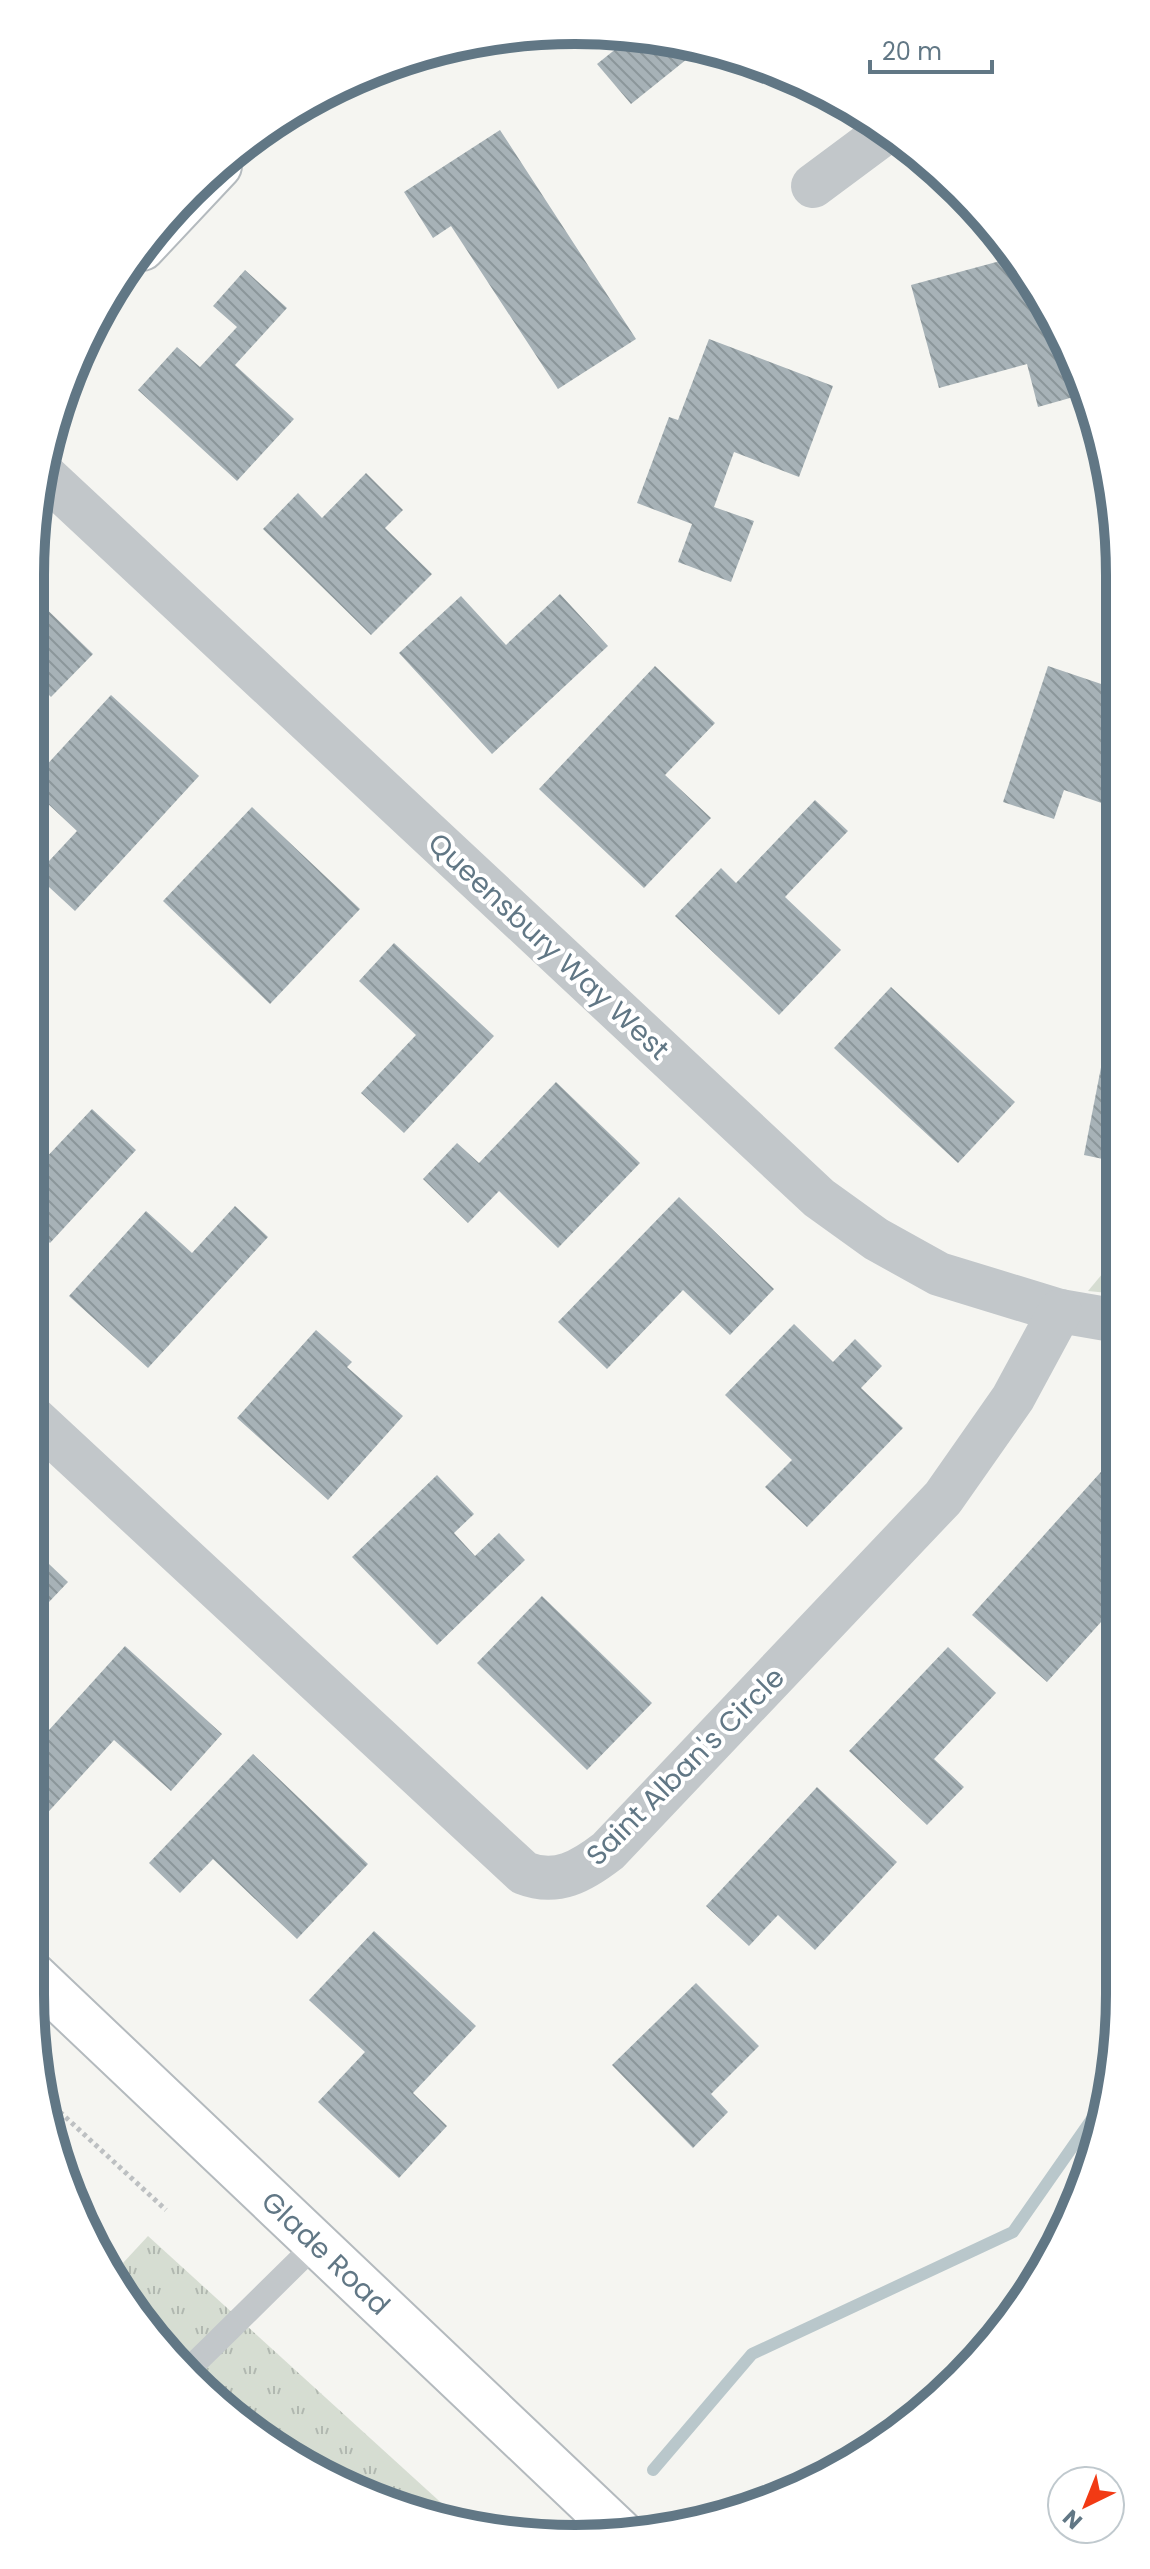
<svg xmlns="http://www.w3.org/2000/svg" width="1150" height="2569" font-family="Poppins,sans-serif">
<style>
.park{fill:url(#park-tufts)}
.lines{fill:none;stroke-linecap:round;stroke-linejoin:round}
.stream{stroke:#b9c7cb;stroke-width:12}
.building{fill:url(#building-back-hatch)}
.secondary-casing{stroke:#b4babe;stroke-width:48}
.path{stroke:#bdc0c2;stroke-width:5;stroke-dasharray:4 4;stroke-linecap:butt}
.lane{stroke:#c2c7ca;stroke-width:24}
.street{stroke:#c2c7ca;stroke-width:44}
.secondary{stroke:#fff;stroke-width:44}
.labels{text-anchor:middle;stroke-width:8;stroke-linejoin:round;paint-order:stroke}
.street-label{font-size:28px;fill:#617785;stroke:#fff}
.rim{fill:none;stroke:#617785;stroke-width:10}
</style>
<defs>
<pattern id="park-tufts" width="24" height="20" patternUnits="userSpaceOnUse" patternTransform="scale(2)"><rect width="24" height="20" fill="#d6ddd2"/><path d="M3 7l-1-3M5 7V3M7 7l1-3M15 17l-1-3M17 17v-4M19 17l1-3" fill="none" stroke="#b1b8b0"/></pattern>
<pattern id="building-back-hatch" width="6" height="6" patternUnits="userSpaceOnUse" patternTransform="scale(2)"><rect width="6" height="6" fill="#a7b2b7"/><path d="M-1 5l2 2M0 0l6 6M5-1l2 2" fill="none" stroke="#8b969a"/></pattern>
</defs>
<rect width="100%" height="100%" fill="#f5f5f1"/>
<!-- park -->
<g class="park">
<polygon points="1118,1255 1118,1294 1088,1291"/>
<polygon points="148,2236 470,2529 303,2466 165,2353 110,2277"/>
</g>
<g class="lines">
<!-- stream -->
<polyline class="stream" points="653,2470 752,2354 1013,2232 1101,2106 1113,2060"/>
</g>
<!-- building -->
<g class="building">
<polygon points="632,36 681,40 702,47 631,104 597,64"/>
<polygon points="500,130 636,339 558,389 451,226 433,238 404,192"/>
<polygon points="1015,257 1059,333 1077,396 1038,407 1027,364 939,388 911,285"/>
<polygon points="245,270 287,308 235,365 294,419 237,481 138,390 177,347 200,367 237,327 213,306"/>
<polygon points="709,339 833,386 799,477 734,452 714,507 754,521 731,582 678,562 692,524 637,503 669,417 678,420"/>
<polygon points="366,473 403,510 385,528 432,574 371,635 263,529 298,493 322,518"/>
<polygon points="30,593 93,654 51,697 30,676"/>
<polygon points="560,594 608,646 492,754 399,653 461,596 506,645"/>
<polygon points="655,666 715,723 665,775 711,818 644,888 539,789"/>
<polygon points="1048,666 1116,689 1116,808 1064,790 1054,819 1003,802"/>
<polygon points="111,695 199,776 75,911 36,875 77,831 30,787 30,783"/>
<polygon points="815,800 848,831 785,897 841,950 779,1015 675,916 721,868 736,883"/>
<polygon points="252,807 360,909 270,1004 163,901"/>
<polygon points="394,943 494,1036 404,1133 361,1093 416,1035 359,981"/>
<polygon points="891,987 1015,1102 958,1163 834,1048"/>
<polygon points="1104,1052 1117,1054 1117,1162 1084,1155"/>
<polygon points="556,1082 640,1163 558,1248 499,1191 468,1223 423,1179 457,1143 479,1163"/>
<polygon points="92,1109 136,1150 50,1243 45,1238 30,1254 30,1150 42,1162"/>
<polygon points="679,1197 774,1289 730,1335 683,1290 607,1369 558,1322"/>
<polygon points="235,1206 268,1237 148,1368 69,1296 146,1211 192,1253"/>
<polygon points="794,1324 833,1362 855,1339 882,1366 861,1388 903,1428 807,1527 765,1487 792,1460 725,1395"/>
<polygon points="316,1330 352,1362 347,1367 403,1416 328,1500 237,1418"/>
<polygon points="1118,1453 1118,1501 1110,1510 1118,1518 1119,1602 1047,1682 972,1615"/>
<polygon points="437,1475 474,1514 454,1533 475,1556 499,1533 525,1560 437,1645 352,1557"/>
<polygon points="30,1546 68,1582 30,1622"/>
<polygon points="542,1596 652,1703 587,1770 477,1663"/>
<polygon points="125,1646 222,1734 171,1791 114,1740 41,1820 30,1809 30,1751"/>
<polygon points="948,1647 996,1693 934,1759 964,1787 927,1825 849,1751"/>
<polygon points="253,1754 368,1864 297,1939 213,1859 180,1893 149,1863"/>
<polygon points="817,1787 897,1862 815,1950 778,1915 749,1946 706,1906"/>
<polygon points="374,1931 476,2026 413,2093 447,2126 399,2178 318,2102 365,2052 309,2000"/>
<polygon points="696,1983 759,2046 711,2094 728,2112 693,2148 612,2065"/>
</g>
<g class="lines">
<defs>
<g id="secondary">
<polyline points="142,248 219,166"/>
<path id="s1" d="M 30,1972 L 621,2533"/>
</g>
</defs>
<!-- secondary casing -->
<use href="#secondary" class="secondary-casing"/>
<!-- path -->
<polyline class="path" points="48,2101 166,2210"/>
<!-- lane -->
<polyline class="lane" points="187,2371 316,2244"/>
<!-- street -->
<g class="street">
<polyline points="813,186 887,131"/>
<polyline points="40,471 819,1198 876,1239 939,1274 1060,1311 1118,1321"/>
<path d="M 30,1415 L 524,1873 C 557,1886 582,1871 608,1851 L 943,1498 L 1013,1398 L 1060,1311"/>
</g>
<!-- secondary -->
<use href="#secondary" class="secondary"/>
</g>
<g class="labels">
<!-- street labels -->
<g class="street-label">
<text transform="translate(549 946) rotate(43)" y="10">Queensbury Way West</text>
<text transform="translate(685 1766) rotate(-45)" y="10">Saint Alban's Circle</text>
<text dy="10" stroke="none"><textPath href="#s1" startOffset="408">Glade Road</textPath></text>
</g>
</g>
<!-- crop -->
<path d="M0 0H1150V2569H0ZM575 44H575A531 531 0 0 1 1106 575V1994A531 531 0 0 1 575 2525H575A531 531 0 0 1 44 1994V575A531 531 0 0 1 575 44Z" fill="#fff" fill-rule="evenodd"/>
<path class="rim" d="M575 44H575A531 531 0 0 1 1106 575V1994A531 531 0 0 1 575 2525H575A531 531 0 0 1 44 1994V575A531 531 0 0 1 575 44Z"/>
<!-- north arrow -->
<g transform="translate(1086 2505) rotate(223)"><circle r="38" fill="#ffffff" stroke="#c0c9ce" stroke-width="2"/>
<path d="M0-6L14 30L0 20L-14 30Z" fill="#f23a14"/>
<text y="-12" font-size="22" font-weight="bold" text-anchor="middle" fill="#617785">N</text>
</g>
<!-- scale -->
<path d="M870 60v12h122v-12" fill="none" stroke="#617785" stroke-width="4"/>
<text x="882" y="60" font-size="24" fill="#617785" stroke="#ffffff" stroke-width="6" paint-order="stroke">20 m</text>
</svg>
